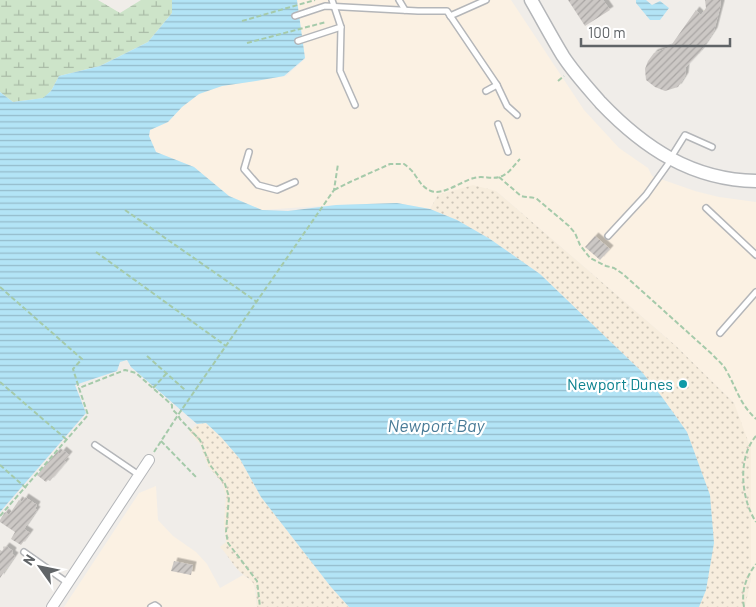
<svg xmlns="http://www.w3.org/2000/svg" width="756" height="607" font-family="Barlow,sans-serif">
<style>
.commercial{fill:#fbf1e3}
.wetland{fill:url(#wetland-marsh)}
.sand{fill:url(#sand-dots)}
.water{fill:url(#water-rules)}
.building{fill:url(#building-hatch);filter:url(#shadow)}
.lines{fill:none;stroke-linecap:round;stroke-linejoin:round}
.service-casing{stroke:#b4b6b9;stroke-width:8}
.minor-casing{stroke:#b4b6b9;stroke-width:12}
.tertiary-casing{stroke:#b4b6b9;stroke-width:15}
.path{stroke:#a5caaa;stroke-width:2;stroke-dasharray:5 2.5;stroke-linecap:butt}
.service{stroke:#fff;stroke-width:5}
.minor{stroke:#fff;stroke-width:10}
.tertiary{stroke:#fff;stroke-width:12}
.culture-dot{fill:#0f9aa8;stroke:#fff;stroke-width:2}
.labels{text-anchor:middle;stroke-width:4.5;stroke-linejoin:round;paint-order:stroke}
.culture-label{font-size:16px;fill:#0d838f;stroke:#fff;text-anchor:end}
.water-label{font-size:18px;font-style:italic;fill:#497b97;stroke:#fff}
</style>
<defs>
<pattern id="wetland-marsh" width="20" height="14" patternUnits="userSpaceOnUse" patternTransform="scale(1.25)"><rect width="20" height="14" fill="#cde4c9"/><path d="M1 5h8M5 5V1M11 12h8M15 12V8" fill="none" stroke="#aabca7"/></pattern>
<pattern id="sand-dots" width="8" height="8" patternUnits="userSpaceOnUse" patternTransform="scale(1.25)"><rect width="8" height="8" fill="#f7eddd"/><path d="M2 2h.1M6 6h.1" fill="none" stroke="#cbc4b7" stroke-width="1.8" stroke-linecap="round"/></pattern>
<pattern id="water-rules" width="6" height="5" patternUnits="userSpaceOnUse" patternTransform="scale(1.25)"><rect width="6" height="5" fill="#b3e4f6"/><path d="M0 2.5h6" fill="none" stroke="#95bccb"/></pattern>
<pattern id="building-hatch" width="6" height="6" patternUnits="userSpaceOnUse" patternTransform="scale(1.25)"><rect width="6" height="6" fill="#ccc8c5"/><path d="M-1 1l2-2M0 6l6-6M5 7l2-2" fill="none" stroke="#a9a6a4"/></pattern>
<filter id="shadow"><feDropShadow dx="3.5" dy="-3.5" stdDeviation="0" flood-color="#0004"/></filter>
</defs>
<rect width="100%" height="100%" fill="#f0ede9"/>
<!-- commercial -->
<g class="commercial">
<polygon points="296,0 511,0 584,110 619,148 648,168 652,176 695,191 719,197 756,202 756,607 745,607 751,579 751,496 734,403 676,346 496,191 438,195 430,209 397,203 336,205 262,210 229,196 194,167 156,152 149,136 150,130 168,122 182,107 199,94 222,86 286,76 305,59"/>
<polygon points="156,486 158,520 173,536 196,552 207,564 220,588 243,575 253,582 255,590 257,607 64,607 139,493"/>
</g>
<!-- wetland -->
<polygon class="wetland" points="0,0 98,0 120,13 141,0 172,0 172,13 148,42 100,66 59,76 51,91 44,98 13,102 0,92"/>
<!-- sand -->
<g class="sand">
<polygon points="473,185 496,191 676,346 734,403 751,449 751,579 745,607 699,607 706,590 687,432 662,397 641,371 540,274 490,239 457,220 430,209 438,195"/>
<path d="M 206,423 L 221,437 L 240,459 L 261,497 L 331,587 L 349,607 L 257,607 C 256,599 257,590 253,583 C 251,579 247,578 244,575 C 234,568 229,556 220,547 L 226,542 L 224,524 L 226,495 L 222,483 L 208,466 L 200,444 L 189,432 L 197,424 Z"/>
</g>
<!-- water -->
<g class="water">
<polygon points="172,0 297,0 305,58 284,76 256,81 222,86 199,94 182,107 168,122 150,130 149,136 156,152 194,167 229,196 262,210 288,211 336,205 397,203 430,209 457,220 490,239 540,274 641,371 662,397 687,432 710,495 714,543 706,590 699,607 349,607 331,587 261,497 240,459 221,437 206,423 197,424 131,367 127,360 120,362 117,371 75,385 86,413 0,512 0,92 13,102 43,98 51,91 59,76 100,66 148,42 172,13"/>
<polygon points="636,0 646,0 652,5 660,1 669,8 660,20 650,20 636,3"/>
</g>
<!-- building -->
<g class="building">
<polygon points="568,0 603,0 610,10 585,26"/>
<polygon points="705,0 721,0 721,4 714,31 700,52 686,67 685,76 678,87 665,91 655,87 646,80 645,69 648,61 654,53 670,47 696,10 701,15 706,8"/>
<polygon points="595,236 610,249 600,260 585,247"/>
<polygon points="63,450 69,455 64,461 66,462 50,481 48,480 46,482 37,475 57,452 60,454"/>
<polygon points="25,497 37,505 35,509 37,510 24,529 30,533 21,545 11,539 15,532 0,522 0,520 5,512 9,515 19,500 22,502"/>
<polygon points="6,546 13,551 12,554 15,556 0,578 0,550 2,551"/>
<polygon points="174,561 193,565 191,575 171,571"/>
</g>
<g class="lines">
<defs>
<g id="service">
<polyline points="332,0 341,27 340,71 355,105"/>
<polyline points="399,0 405,10"/>
<polyline points="295,16 325,6 418,11 447,11 497,85 507,106 517,115"/>
<polyline points="450,16 486,0"/>
<polyline points="298,41 341,27"/>
<polyline points="486,91 497,85"/>
<polyline points="498,124 508,152"/>
<polyline points="249,152 244,169 258,185 277,190 295,182"/>
<polyline points="670,159 685,135 712,147"/>
<polyline points="706,208 756,255"/>
<polyline points="608,236 646,195 671,160"/>
<polyline points="720,333 756,292"/>
<polyline points="95,445 139,475"/>
<polyline points="24,552 68,583"/>
<polyline points="151,607 155,605 158,607"/>
</g>
<polyline id="minor" points="52,607 149,460"/>
<path id="tertiary" d="M 531,0 C 542,19 552,38 563,56 C 574,73 588,88 601,103 C 644,148 692,180 756,181"/>
</defs>
<!-- service casing -->
<use href="#service" class="service-casing"/>
<!-- minor casing -->
<use href="#minor" class="minor-casing"/>
<!-- tertiary casing -->
<use href="#tertiary" class="tertiary-casing"/>
<!-- path -->
<g class="path">
<polyline points="242,21 315,0"/>
<polyline points="247,43 326,22"/>
<polyline points="558,81 564,76"/>
<path d="M 499,177 L 521,196 C 527,198 531,196 537,199 L 569,226 L 575,233 L 580,245 L 590,258 L 606,266 L 614,268 L 623,274 L 713,355 C 717,360 723,364 726,370 C 737,389 739,403 756,419"/>
<path d="M 334,190 L 350,182 L 390,164 L 404,164 C 408,167 413,171 415,175 C 420,182 422,187 431,191 C 442,196 462,181 474,178 C 484,175 495,181 504,175 C 510,172 515,164 520,159"/>
<polyline points="125,210 257,302"/>
<polyline points="96,252 226,346"/>
<polyline points="0,287 82,359 73,369 79,388"/>
<polyline points="147,356 185,390"/>
<polyline points="0,382 67,440"/>
<polyline points="153,388 166,374"/>
<path d="M 756,436 C 737,458 741,499 756,522"/>
<polyline points="161,441 196,477"/>
<polyline points="154,452 178,415 334,190 338,164"/>
<polyline points="0,465 26,488"/>
<polyline points="0,516 88,415 79,388 125,370 136,373 172,405 172,409 178,415 180,419 200,440 210,465 225,484 229,497 226,532 228,543 257,581 260,607"/>
<path d="M 744,607 C 741,591 746,577 756,564"/>
</g>
<!-- service -->
<use href="#service" class="service"/>
<!-- minor -->
<use href="#minor" class="minor"/>
<!-- tertiary -->
<use href="#tertiary" class="tertiary"/>
</g>
<!-- markers -->
<circle class="culture-dot" cx="683" cy="384" r="5"/>
<g class="labels">
<!-- culture labels -->
<g class="culture-label">
<text x="673" y="390">Newport Dunes</text>
</g>
<!-- water labels -->
<g class="water-label">
<text x="436" y="432">Newport Bay</text>
</g>
</g>
<!-- north arrow -->
<g transform="translate(40 567) rotate(303)" stroke="#ffffff" stroke-width="4" paint-order="stroke">
<path d="M0-4L9 19L0 12L-9 19Z" fill="#606467"/>
<text y="-8" font-size="14" font-weight="bold" text-anchor="middle" fill="#606467">N</text>
</g>
<!-- scale -->
<path d="M581 38v8h149v-8" fill="none" stroke="#606467" stroke-width="2.5"/>
<text x="588" y="38" font-size="15" fill="#606467" stroke="#ffffff" stroke-width="4" paint-order="stroke">100 m</text>
</svg>
